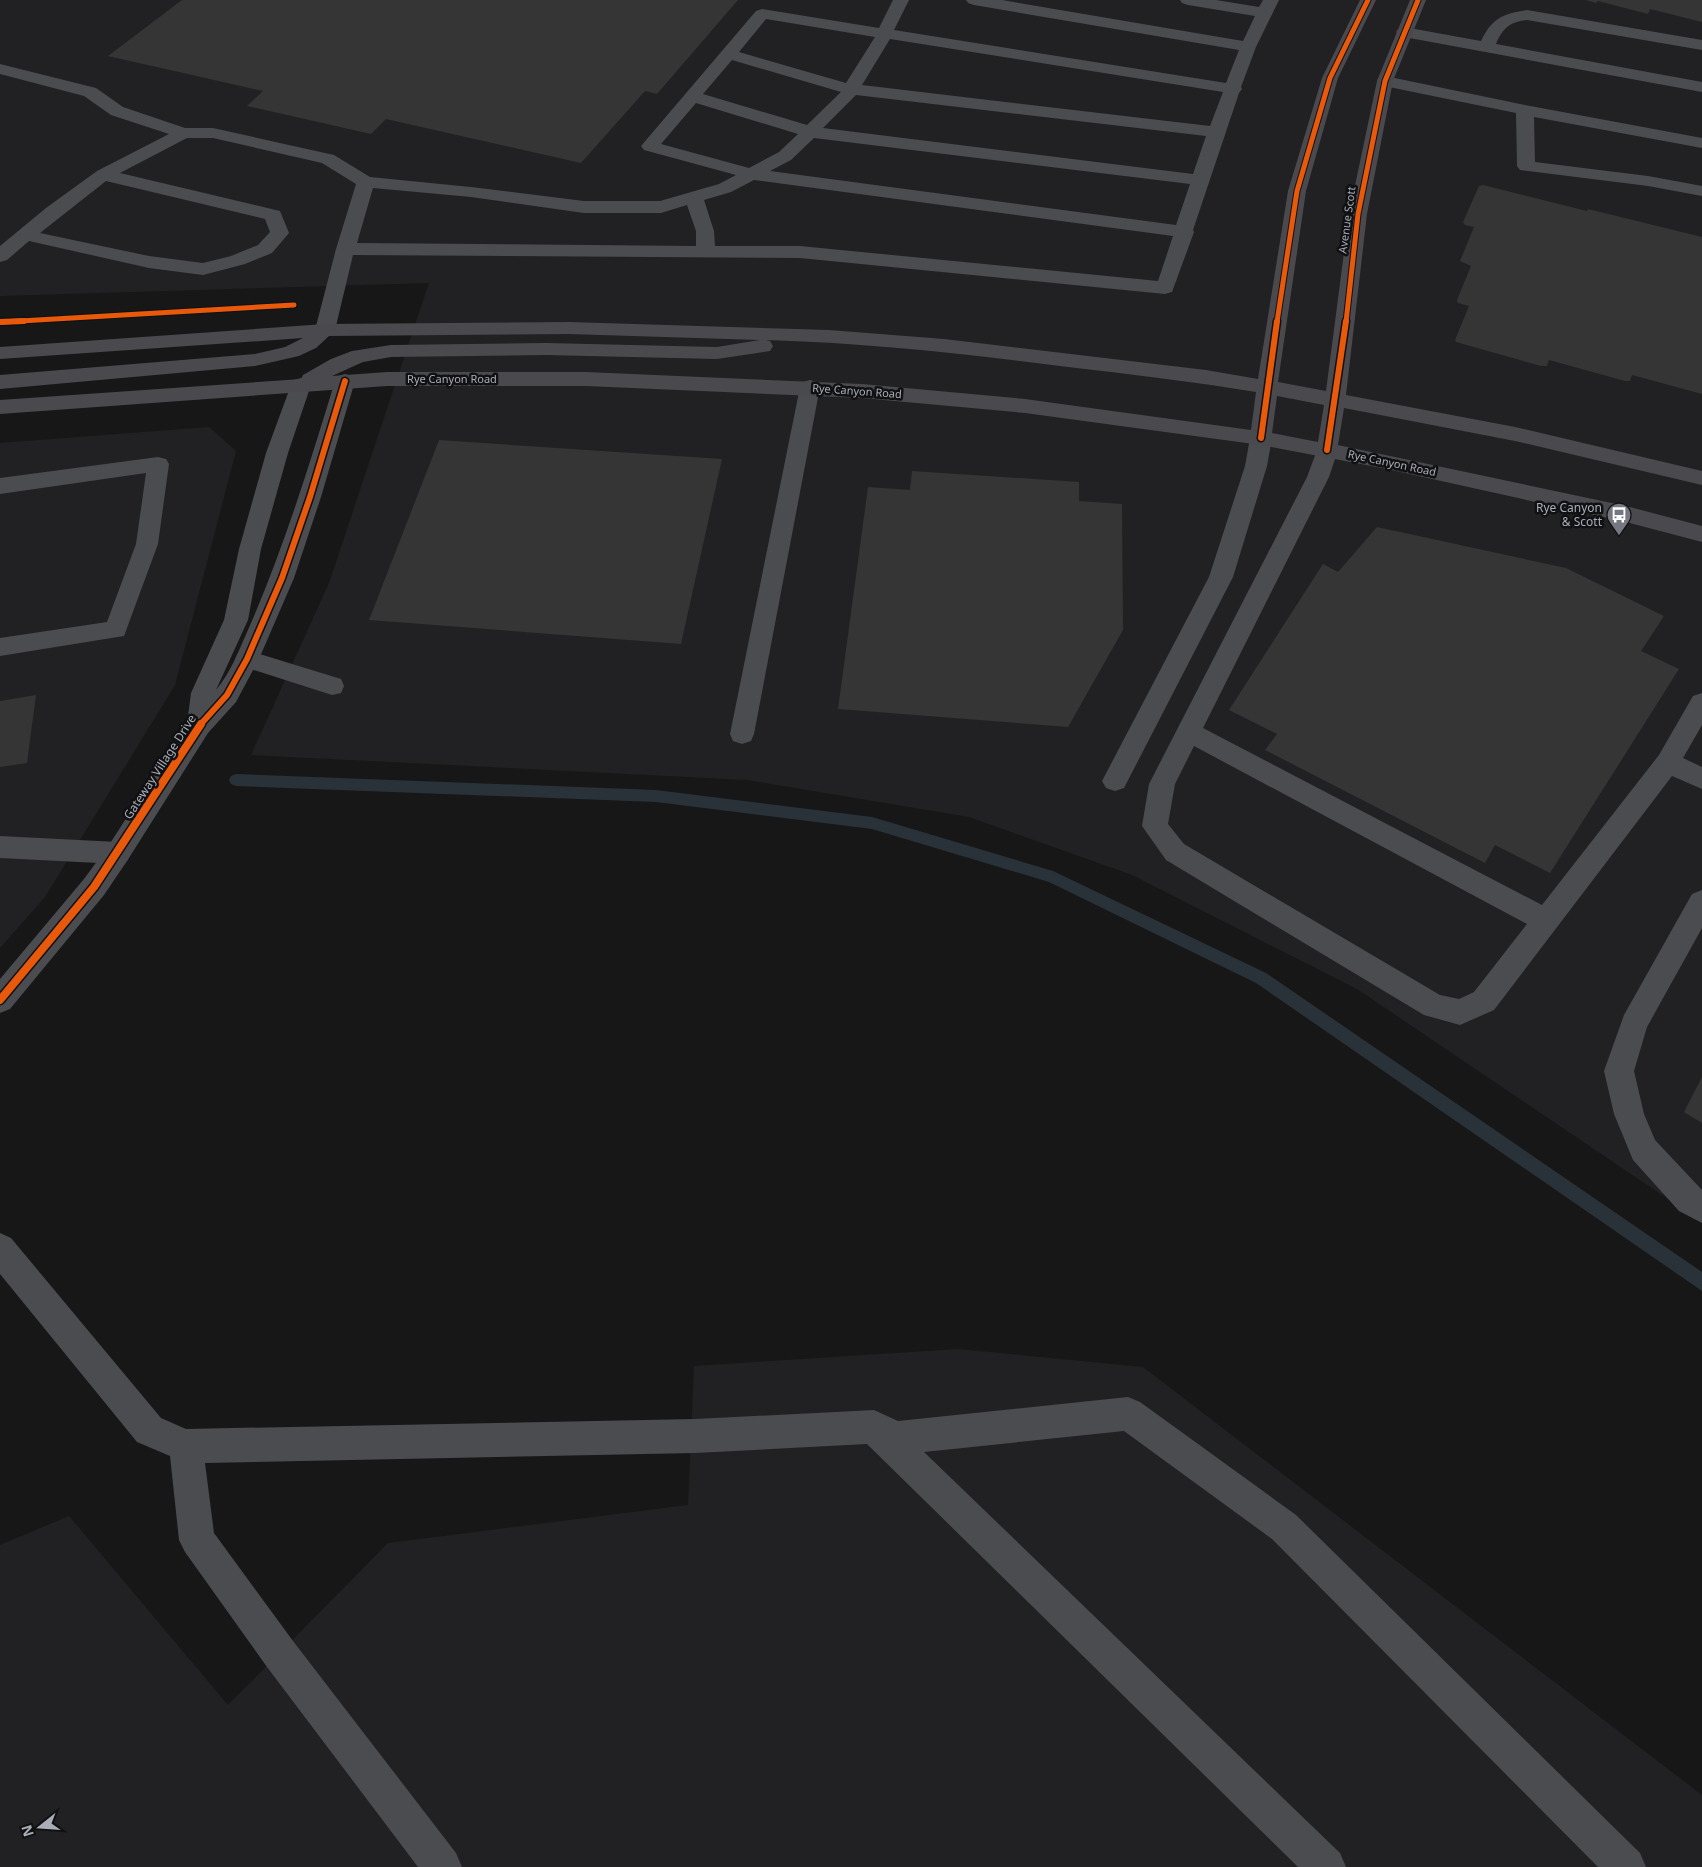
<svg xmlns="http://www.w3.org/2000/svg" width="1702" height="1867" font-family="'Noto Sans',sans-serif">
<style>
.built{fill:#212123}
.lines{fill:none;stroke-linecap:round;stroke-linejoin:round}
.stream{fill:#2a3239;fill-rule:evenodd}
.building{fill:#353536}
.service{fill:#4b4c50;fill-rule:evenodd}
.minor{fill:#4b4c50;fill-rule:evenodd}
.secondary{fill:#4a4a4e;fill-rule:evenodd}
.cycleway-far2-casing{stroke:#111113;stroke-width:7}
.cycleway-far1-casing{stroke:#111113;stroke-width:9}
.cycleway-casing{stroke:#111113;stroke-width:11}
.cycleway-far2{stroke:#e8590c;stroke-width:5}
.cycleway-far1{stroke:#e8590c;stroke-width:6}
.cycleway{stroke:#e8590c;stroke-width:8}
.labels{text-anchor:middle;stroke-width:5;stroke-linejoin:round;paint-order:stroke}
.far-street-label{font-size:11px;fill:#a8adb8;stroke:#111113}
.poi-label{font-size:12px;fill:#a8adb8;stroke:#111113;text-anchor:end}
.street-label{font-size:12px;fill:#a8adb8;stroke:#111113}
</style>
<rect width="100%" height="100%" fill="#171717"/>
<!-- built -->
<g class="built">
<polygon points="0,0 1702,0 1702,1222 1357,989 1132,875 969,817 747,780 251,755 329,583 429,283 0,296"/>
<polygon points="209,427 236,451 175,685 45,897 0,948 0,443"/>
<polygon points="958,1349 1143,1367 1702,1795 1702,1867 0,1867 0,1545 69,1516 228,1705 388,1543 688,1505 694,1366"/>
</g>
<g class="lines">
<!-- stream -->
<polygon class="stream" points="236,774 656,790 872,817 1053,871 1266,973 1702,1272 1702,1291 1256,983 1049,882 872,829 656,802 236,786 231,784 229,780 231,776"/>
</g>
<!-- building -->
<g class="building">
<polygon points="182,0 738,0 657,94 645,91 581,163 386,119 371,134 247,106 263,91 108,56"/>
<polygon points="1586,0 1702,0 1702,22 1650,9 1648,14 1598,1 1596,3"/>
<polygon points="1483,185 1587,211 1588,209 1702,237 1702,394 1632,375 1630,381 1625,381 1549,360 1547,366 1541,366 1456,342 1455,340 1469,306 1458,303 1457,300 1471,266 1460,261 1474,227 1465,225 1463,222 1479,186"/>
<polygon points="439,440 722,459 681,644 369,620"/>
<polygon points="912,471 1079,482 1079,501 1122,504 1123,630 1068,727 838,709 868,487 910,490"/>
<polygon points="1377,527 1566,568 1664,616 1641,651 1679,669 1550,873 1495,845 1485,863 1265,750 1277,734 1229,710 1323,564 1338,572"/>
<polygon points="36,695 27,763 0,767 0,701"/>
<polygon points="1702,1077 1702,1123 1684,1112"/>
</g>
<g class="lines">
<!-- service -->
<g class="service">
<path d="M 893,0 L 909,0 L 894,30 L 1226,83 L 1239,50 L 974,5 L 968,3 L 966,0 L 1002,0 L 1243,41 L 1255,16 L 1188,5 L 1182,3 L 1180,0 L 1216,0 L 1259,7 L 1263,0 L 1279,0 L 1256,47 L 1241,87 L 1242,89 L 1239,93 L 1193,230 L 1194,232 L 1172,292 L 1165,294 L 800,258 L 353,255 L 335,330 L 332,334 L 325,336 L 318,334 L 315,330 L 336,249 L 356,184 L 322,163 L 213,138 L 187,138 L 120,173 L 280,211 L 289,233 L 272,253 L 245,264 L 203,275 L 149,268 L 29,241 L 7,260 L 0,262 L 0,246 L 46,208 L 97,171 L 169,134 L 111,115 L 84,96 L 0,74 L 0,64 L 96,88 L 123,107 L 185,128 L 213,128 L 334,155 L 370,177 L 471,187 L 584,201 L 660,201 L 719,184 L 736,175 L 644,150 L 641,146 L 756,11 L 762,9 L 879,28 ZM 766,19 L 875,37 L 846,83 L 739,52 ZM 890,39 L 1223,92 L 1210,126 L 862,85 ZM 732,60 L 841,92 L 807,125 L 703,94 ZM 856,95 L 1206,136 L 1193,174 L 823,128 ZM 696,103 L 798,134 L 779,152 L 749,168 L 661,144 ZM 814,138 L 1190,184 L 1176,225 L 770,171 L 791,160 ZM 754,180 L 1173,236 L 1158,281 L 800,246 L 715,246 L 714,231 L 704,200 L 731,192 ZM 106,181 L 265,219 L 270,232 L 258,245 L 231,256 L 203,263 L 149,256 L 40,233 ZM 373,188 L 471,197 L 584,213 L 661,213 L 687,205 L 696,231 L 696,246 L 357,243 Z"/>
<path d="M 1527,10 L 1702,40 L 1702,50 L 1527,20 C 1510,22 1503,28 1496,44 L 1702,82 L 1702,92 L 1404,37 L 1398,35 L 1396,32 L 1398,29 L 1404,27 L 1481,41 C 1492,18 1502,14 1527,10 Z"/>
<polygon points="1385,76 1525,105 1702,138 1702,148 1534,117 1535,162 1648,176 1702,186 1702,196 1648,186 1520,170 1517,166 1516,113 1379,85 1377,81 1379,77"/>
<polygon points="810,380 817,382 820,387 754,734 751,741 742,744 733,741 730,734 800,387 803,382"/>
<polygon points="1261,431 1269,433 1272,438 1267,466 1233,577 1124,788 1115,791 1106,788 1102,781 1209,577 1245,466 1250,438 1253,433"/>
<path d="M 1327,443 L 1335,445 L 1338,450 L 1329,477 L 1203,728 L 1542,905 L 1659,755 L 1693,696 L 1702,693 L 1702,725 L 1683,758 L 1702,767 L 1702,789 L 1672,776 L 1494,1010 L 1460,1025 L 1424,1015 L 1166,860 L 1142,826 L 1149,784 L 1307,477 L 1319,445 ZM 1194,746 L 1527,924 L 1474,992 L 1459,999 L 1440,995 L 1184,844 L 1168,824 L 1175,784 Z"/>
<polygon points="158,457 166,459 169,464 158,544 124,636 0,656 0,638 107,622 136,544 146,473 0,494 0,478"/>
<polygon points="247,650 341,679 344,686 341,693 332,695 238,665 235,659 238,653"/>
<polygon points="0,836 118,842 127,845 131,853 127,861 118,864 0,858"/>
<polygon points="1702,890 1702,928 1647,1027 1634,1071 1644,1114 1655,1140 1702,1190 1702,1223 1679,1211 1633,1160 1614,1114 1604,1071 1624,1015 1692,894"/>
<polygon points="0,1233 11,1238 161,1418 186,1429 695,1419 874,1410 898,1421 1128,1397 1140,1402 1296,1515 1640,1853 1646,1867 1598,1867 1272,1539 1124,1431 924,1452 1340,1853 1346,1867 1298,1867 867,1444 695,1453 205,1463 214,1533 293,1641 456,1853 462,1867 418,1867 267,1667 185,1552 179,1540 170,1456 137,1442 0,1274"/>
</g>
<!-- minor -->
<path class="minor" d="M 345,374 L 352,376 L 355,381 L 321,497 L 294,578 L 259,659 L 236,702 L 208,733 L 127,861 L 104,895 L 10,1009 L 0,1013 L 0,979 L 84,879 L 109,845 L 187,724 L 191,693 L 224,620 L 239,549 L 266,453 L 291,385 L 294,380 L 301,378 L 308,380 L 311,385 L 288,453 L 261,549 L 248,620 L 216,690 C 232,671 241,645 251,623 C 285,544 310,463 335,381 L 338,376 Z"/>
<!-- secondary -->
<path class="secondary" d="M 1360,0 L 1376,0 L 1338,78 L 1306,191 L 1278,382 L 1326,391 L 1349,214 L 1377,81 L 1410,0 L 1426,0 L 1393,81 L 1367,214 L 1346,395 L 1515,427 L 1702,471 L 1702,485 L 1515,441 L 1344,408 L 1338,445 L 1626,506 L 1702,526 L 1702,542 L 1626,522 L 1387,469 L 1261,445 L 1025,413 L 862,398 L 586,386 L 387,386 L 0,414 L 0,400 L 301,379 L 303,375 L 331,359 L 352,351 L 391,345 L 546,343 L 717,347 L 760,340 L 569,334 L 329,336 L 316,348 L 299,356 L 255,366 L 0,389 L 0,375 L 255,354 L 285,347 L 303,338 L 0,359 L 0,347 L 325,324 L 569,322 L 829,330 L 944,339 L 1206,370 L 1258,379 L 1288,191 L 1322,78 ZM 766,340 C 867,343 967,354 1068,367 C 1131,374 1194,382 1256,392 L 1251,430 L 1025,399 L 862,384 L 586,372 L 387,372 L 332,376 L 363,362 L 391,357 L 546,355 L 717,359 L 770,351 L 773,346 L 770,341 ZM 1277,396 L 1324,405 L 1318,442 L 1272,433 Z"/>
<defs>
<g id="cycleway-far2">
<polyline points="3,322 294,305"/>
<polyline points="1277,322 1297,191 1330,78 1368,0"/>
<polyline points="1346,322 1358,214 1385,81 1418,0"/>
</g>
<g id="cycleway-far1">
<polyline points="0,322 24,321"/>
<polyline points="1261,438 1277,321"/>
<polyline points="1327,450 1346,321"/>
<polyline points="200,725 227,695 247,659 282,578 310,497 345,381"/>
</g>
<polyline id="cycleway" points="0,1000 94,887 201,724"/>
</defs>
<!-- cycleway-far2 casing -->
<use href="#cycleway-far2" class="cycleway-far2-casing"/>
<!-- cycleway-far1 casing -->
<use href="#cycleway-far1" class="cycleway-far1-casing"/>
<!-- cycleway casing -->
<use href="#cycleway" class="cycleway-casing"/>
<!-- cycleway-far2 -->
<use href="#cycleway-far2" class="cycleway-far2"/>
<!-- cycleway-far1 -->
<use href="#cycleway-far1" class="cycleway-far1"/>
<!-- cycleway -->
<use href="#cycleway" class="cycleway"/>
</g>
<!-- icons -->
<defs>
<symbol id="bus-pin" viewBox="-11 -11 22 30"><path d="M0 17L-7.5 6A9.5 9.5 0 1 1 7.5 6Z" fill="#757880" stroke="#111113"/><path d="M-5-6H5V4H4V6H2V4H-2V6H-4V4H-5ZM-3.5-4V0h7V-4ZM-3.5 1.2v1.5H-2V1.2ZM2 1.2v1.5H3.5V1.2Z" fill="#fff"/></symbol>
</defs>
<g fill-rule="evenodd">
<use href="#bus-pin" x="1605" y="501" width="28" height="38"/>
</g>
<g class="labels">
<!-- far-street labels -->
<g class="far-street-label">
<text transform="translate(1347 220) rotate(-82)" y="4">Avenue Scott</text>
<text x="452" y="383">Rye Canyon Road</text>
<text transform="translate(857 391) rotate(4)" y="4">Rye Canyon Road</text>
<text transform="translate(1392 463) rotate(12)" y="4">Rye Canyon Road</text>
</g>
<!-- poi labels -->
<g class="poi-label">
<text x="1602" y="512">Rye Canyon<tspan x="1602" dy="14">&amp; Scott</tspan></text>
</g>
<!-- street labels -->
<g class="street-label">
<text transform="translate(160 767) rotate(-57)" y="4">Gateway Village Drive</text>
</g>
</g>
<!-- north arrow -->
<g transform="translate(40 1827) rotate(253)" stroke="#111113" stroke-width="4" paint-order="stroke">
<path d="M0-4L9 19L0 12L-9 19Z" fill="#a8adb8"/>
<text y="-8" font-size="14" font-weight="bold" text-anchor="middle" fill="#a8adb8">N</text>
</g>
</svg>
